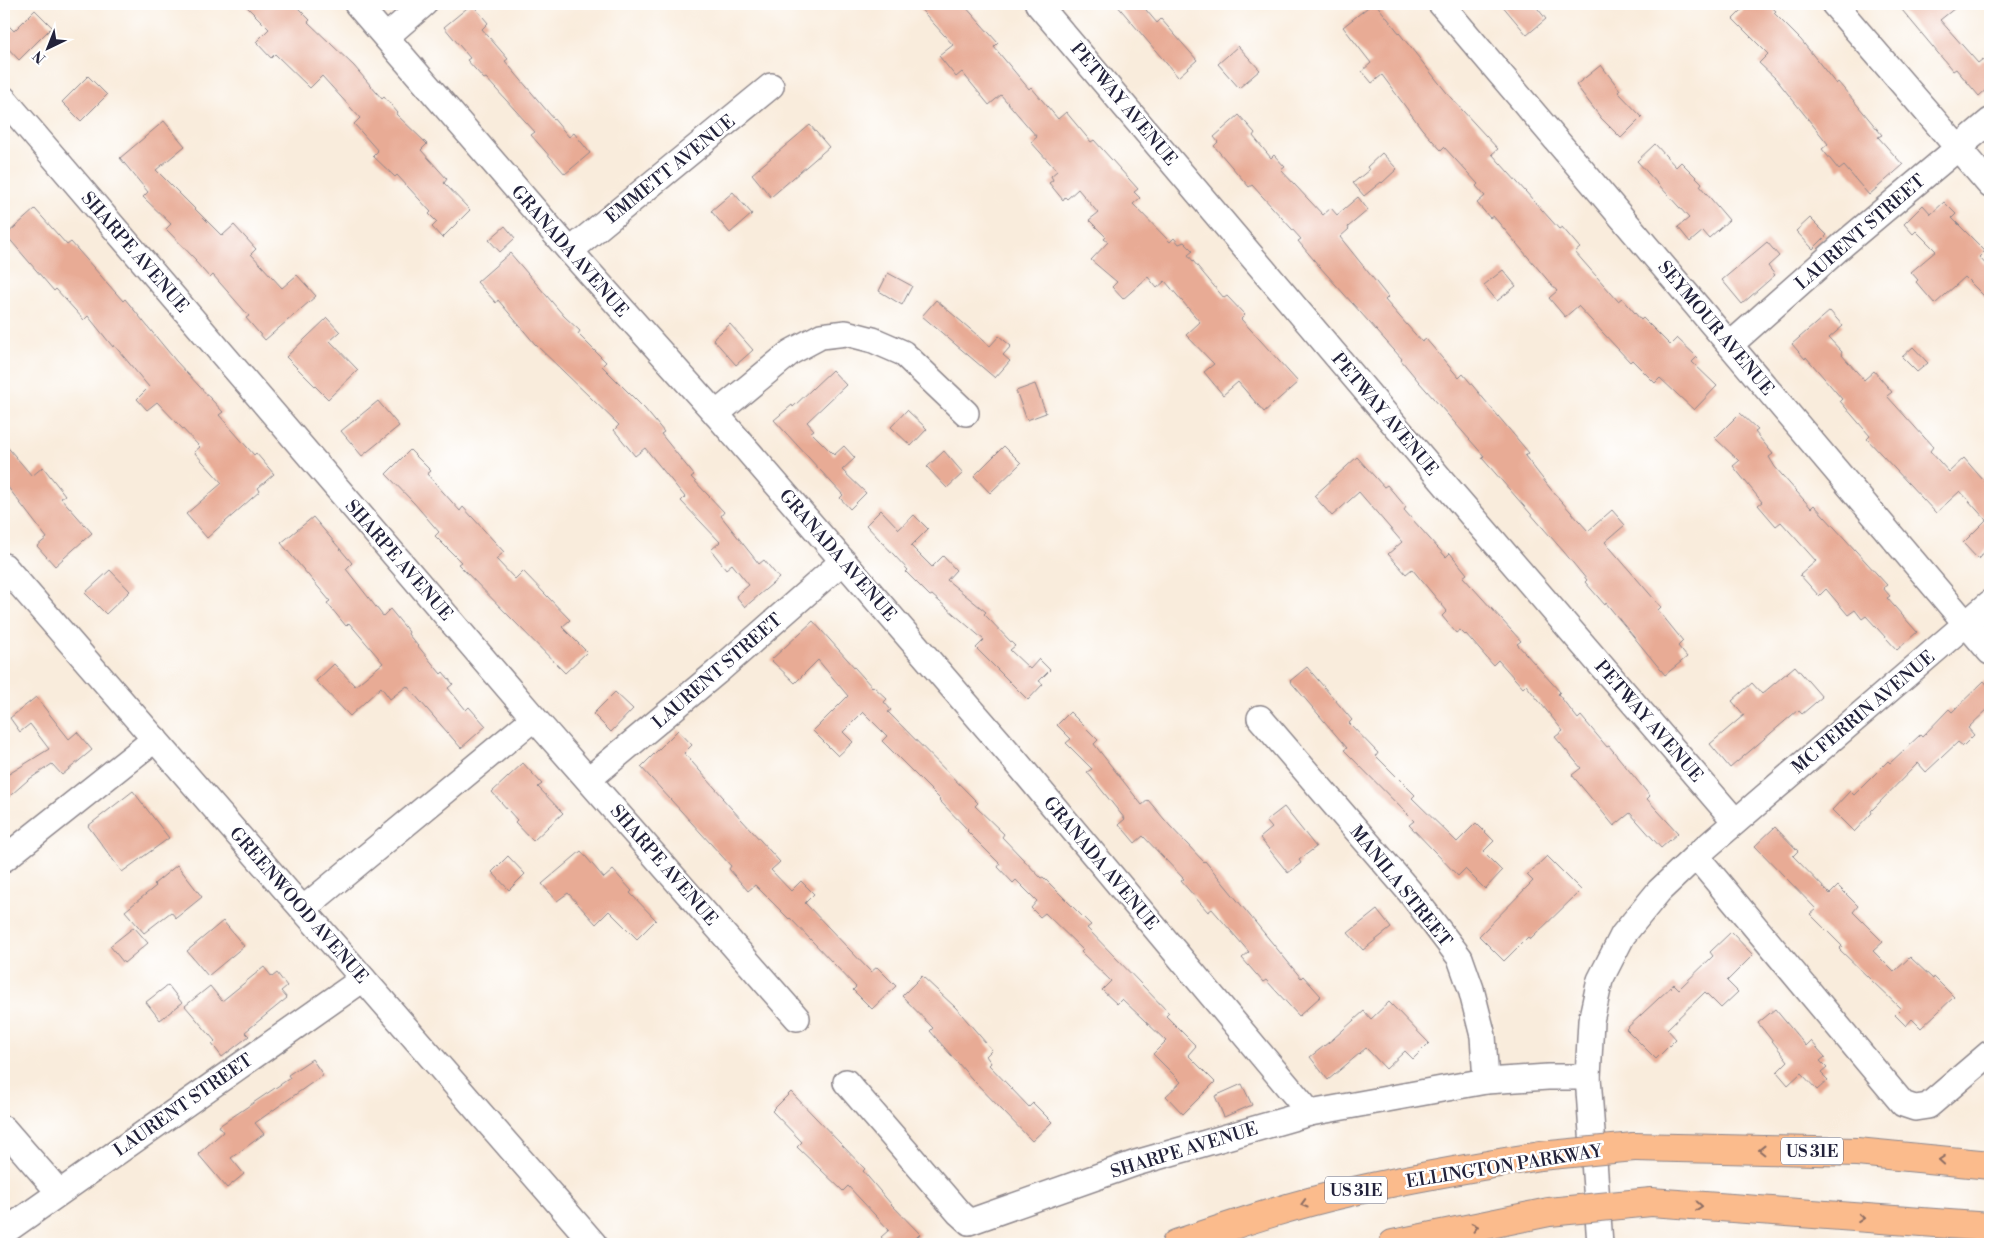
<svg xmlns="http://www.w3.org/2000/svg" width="1994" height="1248" font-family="'Libre Bodoni',serif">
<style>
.building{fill:#e8ab95}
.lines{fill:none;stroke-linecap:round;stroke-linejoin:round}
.minor-casing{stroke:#8e878c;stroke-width:28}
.highway-casing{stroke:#8e878c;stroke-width:30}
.minor{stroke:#fff;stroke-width:25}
.highway{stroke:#fbbb8c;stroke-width:28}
.highway-bridge-casing{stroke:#8e878c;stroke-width:30;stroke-linecap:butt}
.highway-bridge{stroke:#fbbb8c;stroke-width:28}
.oneway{stroke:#8e6e64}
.labels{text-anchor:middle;stroke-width:5;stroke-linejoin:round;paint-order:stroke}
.shield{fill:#fff;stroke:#646476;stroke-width:1}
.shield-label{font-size:16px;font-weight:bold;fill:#22223b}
.street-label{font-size:18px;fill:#22223b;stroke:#fff}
</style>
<rect width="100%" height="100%" fill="#fff"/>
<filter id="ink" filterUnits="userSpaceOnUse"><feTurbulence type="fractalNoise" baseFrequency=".02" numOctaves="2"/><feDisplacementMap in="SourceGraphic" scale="10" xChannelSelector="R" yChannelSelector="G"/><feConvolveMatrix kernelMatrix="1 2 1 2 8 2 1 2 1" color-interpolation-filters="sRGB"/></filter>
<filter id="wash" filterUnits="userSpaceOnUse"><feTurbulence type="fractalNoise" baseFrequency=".0096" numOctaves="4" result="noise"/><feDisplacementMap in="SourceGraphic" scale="20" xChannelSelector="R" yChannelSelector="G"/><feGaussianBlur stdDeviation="1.12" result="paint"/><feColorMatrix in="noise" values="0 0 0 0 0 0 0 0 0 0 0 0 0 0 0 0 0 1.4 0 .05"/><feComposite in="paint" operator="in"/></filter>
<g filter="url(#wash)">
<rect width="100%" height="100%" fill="#f9ecdc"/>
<g id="blocks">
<!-- building -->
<g class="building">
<polygon points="244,4 294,4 310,20 308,22 354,66 382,99 384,97 398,113 396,114 427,144 421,150 447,179 444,183 470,210 442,238 432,227 437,222 429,214 431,212 397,175 395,177 373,156 378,151 354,124 360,118 322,76 310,88 275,54 271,58 256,42 269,29"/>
<polygon points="472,4 488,23 482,29 508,59 505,61 569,137 574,133 590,153 565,174 531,135 535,132 486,78 484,79 467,60 470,58 444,27"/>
<polygon points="916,4 963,4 998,43 994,47 1029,89 1031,87 1058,119 1066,112 1091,142 1094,140 1138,189 1134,192 1140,198 1133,204 1170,242 1174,238 1179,244 1184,242 1193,251 1188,255 1224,298 1227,296 1245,315 1241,319 1298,382 1264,412 1238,382 1223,395 1204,372 1214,364 1186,335 1200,322 1165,281 1157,288 1148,277 1123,299 1112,287 1117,282 1091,260 1108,242 1104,239 1106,237 1089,220 1098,213 1078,189 1067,199 1065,197 1063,200 1049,183 1053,180 1051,176 1057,171 1031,142 1037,137 1001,95 989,105 962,72 956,77 939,56 953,45"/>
<polygon points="1116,4 1141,4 1157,23 1161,19 1197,60 1178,77"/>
<polygon points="1372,4 1376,4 1451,98 1498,149 1492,154 1559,229 1562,227 1580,248 1575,252 1618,301 1622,298 1641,320 1643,318 1670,345 1677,338 1697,357 1692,362 1717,386 1694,410 1660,378 1655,383 1632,360 1630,362 1578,306 1565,317 1549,298 1557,291 1493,216 1490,218 1477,203 1485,196 1476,186 1478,184 1444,147 1441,150 1422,129 1382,75 1372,83 1362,71 1371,63 1343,27"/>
<polygon points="1501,4 1534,4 1546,19 1527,35"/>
<polygon points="1748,4 1768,4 1776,11 1774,13 1801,40 1836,84 1838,82 1854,101 1882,135 1878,137 1903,165 1869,195 1844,166 1839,170 1822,149 1828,144 1776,79 1759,63 1768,54 1733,19"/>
<polygon points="1897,4 1960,4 1940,20 1978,63 1983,59 1990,67 1990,86 1979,96 1956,69 1953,71"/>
<polygon points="35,10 52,27 19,60 4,44 4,21 14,31"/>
<polygon points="1238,46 1260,70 1239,88 1218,64"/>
<polygon points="1601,65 1620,90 1618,92 1642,117 1621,138 1601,118 1576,85"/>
<polygon points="88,76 107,95 81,121 62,102"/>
<polygon points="1239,115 1255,133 1253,136 1271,158 1274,155 1285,167 1281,170 1323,215 1331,208 1337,215 1358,197 1368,210 1348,227 1349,229 1340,237 1388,297 1385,300 1422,342 1426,339 1459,378 1463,374 1529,453 1525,456 1553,492 1588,531 1612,510 1625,525 1605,542 1661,607 1658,610 1683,641 1678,646 1687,657 1665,675 1606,603 1605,605 1585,582 1587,580 1564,552 1482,458 1484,456 1419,382 1401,360 1402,359 1319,266 1298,241 1301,239 1252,185 1249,187 1214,146 1218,142 1214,137"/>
<polygon points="164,121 185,146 156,170 222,236 234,225 256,249 251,254 282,288 297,275 316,296 265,340 246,318 249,316 213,275 210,278 195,261 196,260 166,229 171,224 143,197 148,192 120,158"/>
<polygon points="810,125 829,147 771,197 752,174"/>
<polygon points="1655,144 1676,167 1681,162 1702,183 1700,186 1729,220 1709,238 1703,231 1690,242 1678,227 1689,218 1637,161"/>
<polygon points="1382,153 1397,169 1382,183 1381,182 1364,196 1353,183 1369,170 1367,167"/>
<polygon points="733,192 752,214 730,233 711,211"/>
<polygon points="1944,202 1956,214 1952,218 1985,251 1979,257 1990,269 1990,302 1965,277 1935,304 1916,282 1918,280 1911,272 1936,251 1916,231 1913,234 1904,224 1923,205 1931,214"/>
<polygon points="35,209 67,245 71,242 123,301 125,299 176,361 223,412 219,415 254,455 256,453 274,474 258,488 260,491 207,538 186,514 222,483 194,452 200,447 157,402 147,410 137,399 149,387 114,345 113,347 88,316 84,320 56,289 54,291 6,235"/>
<polygon points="1810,218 1827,235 1813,249 1796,231"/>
<polygon points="505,226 515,238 500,252 489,240"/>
<polygon points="1767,242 1779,256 1768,266 1775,275 1742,304 1722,280"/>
<polygon points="510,253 564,316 580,331 578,334 606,362 602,366 645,409 664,432 661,434 694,475 691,477 724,512 721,516 759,564 764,560 779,578 745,607 736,596 749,585 732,564 726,569 711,550 720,542 681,501 685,497 645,448 635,456 614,430 619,425 535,344 498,300 496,303 477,282"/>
<polygon points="1503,270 1516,286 1497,301 1484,285"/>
<polygon points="888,273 912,286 902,305 879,291"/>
<polygon points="936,300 990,346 999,336 1011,346 1003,355 1010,361 995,378 922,316"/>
<polygon points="1830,311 1843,326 1829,338 1842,352 1841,354 1864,380 1874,371 1892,392 1887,396 1933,447 1930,451 1949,472 1964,458 1990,488 1990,546 1978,559 1963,543 1986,520 1960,491 1936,513 1867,439 1870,436 1840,401 1842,399 1806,357 1805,359 1792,344"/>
<polygon points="327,318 340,332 330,341 358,370 328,399 286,357"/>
<polygon points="730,324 753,350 736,365 713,339"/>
<polygon points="1913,347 1928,363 1917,372 1902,357"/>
<polygon points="832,370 846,385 807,422 814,430 811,432 834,455 844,446 855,458 842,470 866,493 850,509 840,498 843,495 774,420 792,405 793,407"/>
<polygon points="1035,384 1046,413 1027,420 1016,391"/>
<polygon points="378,401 399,426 362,456 341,431"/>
<polygon points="907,410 927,429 911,446 891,427"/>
<polygon points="1740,413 1758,430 1755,432 1773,454 1769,457 1775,467 1811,508 1814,505 1887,585 1883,588 1890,596 1887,598 1917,632 1897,650 1866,616 1862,619 1855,610 1848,615 1826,589 1819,596 1800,575 1816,561 1781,522 1776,526 1758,505 1762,502 1733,466 1739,461 1715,438"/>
<polygon points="4,443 32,476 43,467 65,495 61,498 92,533 55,566 37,546 47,538 4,482"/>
<polygon points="1004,446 1021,463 990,493 974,476"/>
<polygon points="410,450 431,471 427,474 460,511 463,507 504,552 496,559 515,579 523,571 570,620 562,627 587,652 565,673 458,564 461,562 435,536 439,532 414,503 386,474"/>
<polygon points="944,451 963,473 947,488 927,467"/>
<polygon points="1357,457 1384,487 1387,485 1406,507 1404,510 1446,557 1450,553 1467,574 1463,577 1521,641 1517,644 1560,692 1558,694 1578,719 1581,716 1607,747 1609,746 1650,796 1647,799 1678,833 1661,848 1630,813 1614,826 1572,775 1581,768 1555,737 1563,731 1526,685 1523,688 1498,660 1493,665 1466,634 1465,635 1460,630 1456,633 1442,616 1447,611 1412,569 1406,574 1388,554 1402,542 1359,492 1332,516 1314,496"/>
<polygon points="881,510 899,529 914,515 928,529 911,546 932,567 943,556 956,570 947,580 986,612 984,614 1015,646 1010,650 1030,669 1039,659 1050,670 1039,681 1043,684 1028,700 976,648 984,640 932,595 930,596 906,572 908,570 866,525"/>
<polygon points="313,517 352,563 346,569 383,616 390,609 409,632 408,634 441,674 443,672 453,684 448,688 466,710 469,707 486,726 461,748 407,686 390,699 381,687 350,716 316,681 334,664 355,686 383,663 349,623 346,626 327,603 330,601 281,543"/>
<polygon points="110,570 130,591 106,614 85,593"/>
<polygon points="813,621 872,687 873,686 887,699 884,702 891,710 888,712 978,803 975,806 1004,834 1002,837 1041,878 1043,877 1091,925 1087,928 1169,1013 1166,1016 1196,1046 1188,1055 1215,1082 1183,1114 1166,1096 1181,1082 1153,1054 1166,1041 1122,999 1117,1004 1102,990 1111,981 1081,952 1083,950 1045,913 1040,917 1031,908 1037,901 1016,880 1013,883 998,867 1000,864 967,831 968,830 939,800 940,799 882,741 887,736 863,712 843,732 853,742 838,756 813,731 848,696 818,660 795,683 771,660"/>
<polygon points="1795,666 1822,697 1802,714 1798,710 1730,768 1710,744 1744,715 1732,701 1752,683 1762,694"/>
<polygon points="1307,667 1352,720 1349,723 1378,753 1376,756 1415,795 1412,798 1457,842 1476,823 1494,841 1483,852 1502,871 1485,889 1465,869 1458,876 1409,825 1414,821 1344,750 1347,748 1290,681"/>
<polygon points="1984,681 1990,688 1990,707 1968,728 1974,735 1963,746 1958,742 1926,772 1918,763 1871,811 1872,813 1854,832 1832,810 1850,791 1854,795 1888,761 1890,763 1920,735 1922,737 1949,709 1952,712"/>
<polygon points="615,692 633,709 611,732 593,714"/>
<polygon points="36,697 69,739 77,732 92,750 62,775 52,764 28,780 4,801 4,777 49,749 30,724 20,732 10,718"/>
<polygon points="1070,712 1098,740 1094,744 1142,805 1148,800 1170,826 1204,862 1205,861 1301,978 1303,976 1321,996 1299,1016 1266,980 1263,982 1242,958 1249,952 1212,909 1208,912 1181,881 1184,879 1143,836 1135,843 1119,824 1125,819 1087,772 1092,769 1066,743 1071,739 1057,725"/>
<polygon points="678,730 692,745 684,753 723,797 722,798 780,862 771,870 791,891 801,881 814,894 805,903 871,972 877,967 896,986 872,1009 853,990 856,987 790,918 789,919 755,885 748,891 729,869 731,866 641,767"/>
<polygon points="523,763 542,784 538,787 563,813 533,841 515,822 517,820 492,792"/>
<polygon points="133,791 169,838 122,872 88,826"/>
<polygon points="1284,807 1316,847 1299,860 1301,863 1288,873 1260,838 1272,828 1266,821"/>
<polygon points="1775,827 1798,851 1793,856 1830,894 1838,886 1858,906 1853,912 1883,942 1873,951 1894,972 1910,957 1933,979 1934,977 1954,997 1921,1028 1912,1019 1906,1026 1895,1015 1901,1009 1839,949 1842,946 1810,914 1816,909 1755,846"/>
<polygon points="581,851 604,878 613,870 632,891 630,893 656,920 637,939 609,911 596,924 568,893 557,901 542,884"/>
<polygon points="508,856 525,874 509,890 492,872"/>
<polygon points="1547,856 1581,890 1530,940 1528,937 1504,961 1479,936 1533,881 1527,875"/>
<polygon points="177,865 202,897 176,918 171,912 144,933 125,911 156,886 154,884"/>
<polygon points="1377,910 1391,928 1363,950 1348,933"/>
<polygon points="223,921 244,946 208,976 187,951"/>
<polygon points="134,927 148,943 124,963 110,946"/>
<polygon points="1731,932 1753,955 1727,981 1738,992 1721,1008 1705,992 1667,1029 1676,1039 1656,1059 1626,1029 1674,984 1679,989 1713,956 1710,952"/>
<polygon points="264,967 272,977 277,973 287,986 281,991 287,998 245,1032 249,1036 222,1057 212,1044 215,1041 185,1006 210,986 222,1001"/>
<polygon points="922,976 956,1008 992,1050 986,1056 991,1063 989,1065 1029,1107 1033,1103 1052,1122 1032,1141 972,1079 930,1031 933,1028 902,996"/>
<polygon points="168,985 182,1003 160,1020 146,1002"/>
<polygon points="1389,1002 1429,1043 1413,1059 1405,1051 1386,1069 1366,1048 1328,1080 1310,1057 1333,1039 1364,1011 1371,1019"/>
<polygon points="1775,1009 1806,1046 1811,1041 1825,1057 1820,1061 1827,1068 1821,1073 1828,1080 1817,1090 1801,1073 1788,1085 1777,1072 1788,1061 1758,1023"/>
<polygon points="312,1059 323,1075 255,1123 264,1134 231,1158 244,1174 227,1188 198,1154 223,1132 219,1126 290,1078 288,1075"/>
<polygon points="1242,1084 1252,1105 1224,1117 1215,1096"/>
<polygon points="791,1092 865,1169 863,1171 891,1204 920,1234 910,1244 888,1244 881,1237 889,1230 848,1186 843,1191 797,1147 802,1142 772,1111"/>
</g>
</g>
</g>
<g filter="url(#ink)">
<use href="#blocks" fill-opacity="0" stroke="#8e878c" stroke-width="1"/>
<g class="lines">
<defs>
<g id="minor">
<polyline points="357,4 570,251 716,414 1008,752 1310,1113"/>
<polyline points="1038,4 1455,496 1735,821"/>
<polyline points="1441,4 1990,652"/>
<polyline points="1834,4 1990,185"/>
<polyline points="386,37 424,4"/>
<polyline points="4,99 534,718 797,1018"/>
<polyline points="570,251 771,86"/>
<polyline points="1730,345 1845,243 1990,121"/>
<polyline points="716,414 791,352 821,336 846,333 873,340 903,353 966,413"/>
<polyline points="4,566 594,1244"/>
<polyline points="1260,718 1409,891 1460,958 1471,989 1483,1036 1486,1081"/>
<polyline points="589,779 717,672 843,561"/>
<polyline points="1696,856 1903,1104 1915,1108 1928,1106 1990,1053"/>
<polyline points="4,859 155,739"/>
<polyline points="303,909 534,718"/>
<polyline points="846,1082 959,1213 969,1222 1136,1163 1310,1113 1486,1081 1548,1077 1588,1077"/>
<polyline points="4,1129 59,1192"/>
<polyline points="4,1232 363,979"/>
<polyline points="1600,1244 1588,1077 1591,1021 1600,980 1623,935 1659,891 1696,856 1990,603"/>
</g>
<g id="highway">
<polyline points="1634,1147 1857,1152 1990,1165"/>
<polyline points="1651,1202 1990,1227"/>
<path d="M 1176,1244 C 1233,1225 1291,1205 1350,1192 C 1413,1177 1477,1167 1540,1156"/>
<polyline points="1393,1244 1549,1212"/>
</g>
</defs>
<!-- minor casing -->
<use href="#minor" class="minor-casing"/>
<!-- highway casing -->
<use href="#highway" class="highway-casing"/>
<!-- minor -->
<use href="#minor" class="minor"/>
<!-- highway -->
<use href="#highway" class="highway"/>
<defs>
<g id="highway-bridge">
<polyline points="1540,1156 1634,1147"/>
<polyline points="1549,1212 1651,1202"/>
</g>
</defs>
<!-- highway-bridge casing -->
<use href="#highway-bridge" class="highway-bridge-casing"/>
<!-- highway-bridge -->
<use href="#highway-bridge" class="highway-bridge"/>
</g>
<!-- one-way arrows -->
<defs><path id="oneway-chevron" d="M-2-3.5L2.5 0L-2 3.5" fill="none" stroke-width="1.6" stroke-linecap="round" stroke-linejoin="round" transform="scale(1.25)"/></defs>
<g class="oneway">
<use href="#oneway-chevron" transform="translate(1762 1150) rotate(-179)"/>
<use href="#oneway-chevron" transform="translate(1942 1160) rotate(-175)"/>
<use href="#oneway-chevron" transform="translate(1304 1204) rotate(164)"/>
<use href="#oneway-chevron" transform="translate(1699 1206) rotate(4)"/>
<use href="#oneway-chevron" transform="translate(1861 1218) rotate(4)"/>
<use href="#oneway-chevron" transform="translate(1475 1227) rotate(-12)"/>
</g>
</g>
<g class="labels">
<!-- shield labels -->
<g class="shield">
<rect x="1781" y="1137.5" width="62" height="27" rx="4"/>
<rect x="1325" y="1176.5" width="62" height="27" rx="4"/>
</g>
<g class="shield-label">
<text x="1812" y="1157">US 31E</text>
<text x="1356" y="1196">US 31E</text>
</g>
<!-- street labels -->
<g class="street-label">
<text transform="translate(1124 104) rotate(50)" y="6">PETWAY AVENUE</text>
<text transform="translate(670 169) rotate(-39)" y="6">EMMETT AVENUE</text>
<text transform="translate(1860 232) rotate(-41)" y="6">LAURENT STREET</text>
<text transform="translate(570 251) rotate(49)" y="6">GRANADA AVENUE</text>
<text transform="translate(135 252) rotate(49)" y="6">SHARPE AVENUE</text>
<text transform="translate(1716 328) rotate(50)" y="6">SEYMOUR AVENUE</text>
<text transform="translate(1385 414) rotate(50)" y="6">PETWAY AVENUE</text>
<text transform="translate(838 555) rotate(49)" y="6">GRANADA AVENUE</text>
<text transform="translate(399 560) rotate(49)" y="6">SHARPE AVENUE</text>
<text transform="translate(717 671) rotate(-41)" y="6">LAURENT STREET</text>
<text transform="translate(1863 712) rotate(-40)" y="6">MC FERRIN AVENUE</text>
<text transform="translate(1649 721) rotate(49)" y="6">PETWAY AVENUE</text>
<text transform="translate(1101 863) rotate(50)" y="6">GRANADA AVENUE</text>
<text transform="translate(664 865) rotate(49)" y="6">SHARPE AVENUE</text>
<text transform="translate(1401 886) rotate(51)" y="6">MANILA STREET</text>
<text transform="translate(299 905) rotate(49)" y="6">GREENWOOD AVENUE</text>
<text transform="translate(183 1105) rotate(-35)" y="6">LAURENT STREET</text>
<text transform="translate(1184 1150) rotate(-17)" y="6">SHARPE AVENUE</text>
<text transform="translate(1504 1166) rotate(-9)" y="6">ELLINGTON PARKWAY</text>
</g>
</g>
<!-- margin -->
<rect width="1994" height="1248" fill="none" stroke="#fff" stroke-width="20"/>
<!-- north arrow -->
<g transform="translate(48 48) rotate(223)" stroke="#ffffff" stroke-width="4" paint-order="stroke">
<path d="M0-4L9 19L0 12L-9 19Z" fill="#22223b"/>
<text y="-8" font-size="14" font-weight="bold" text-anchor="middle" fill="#22223b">N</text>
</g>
</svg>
